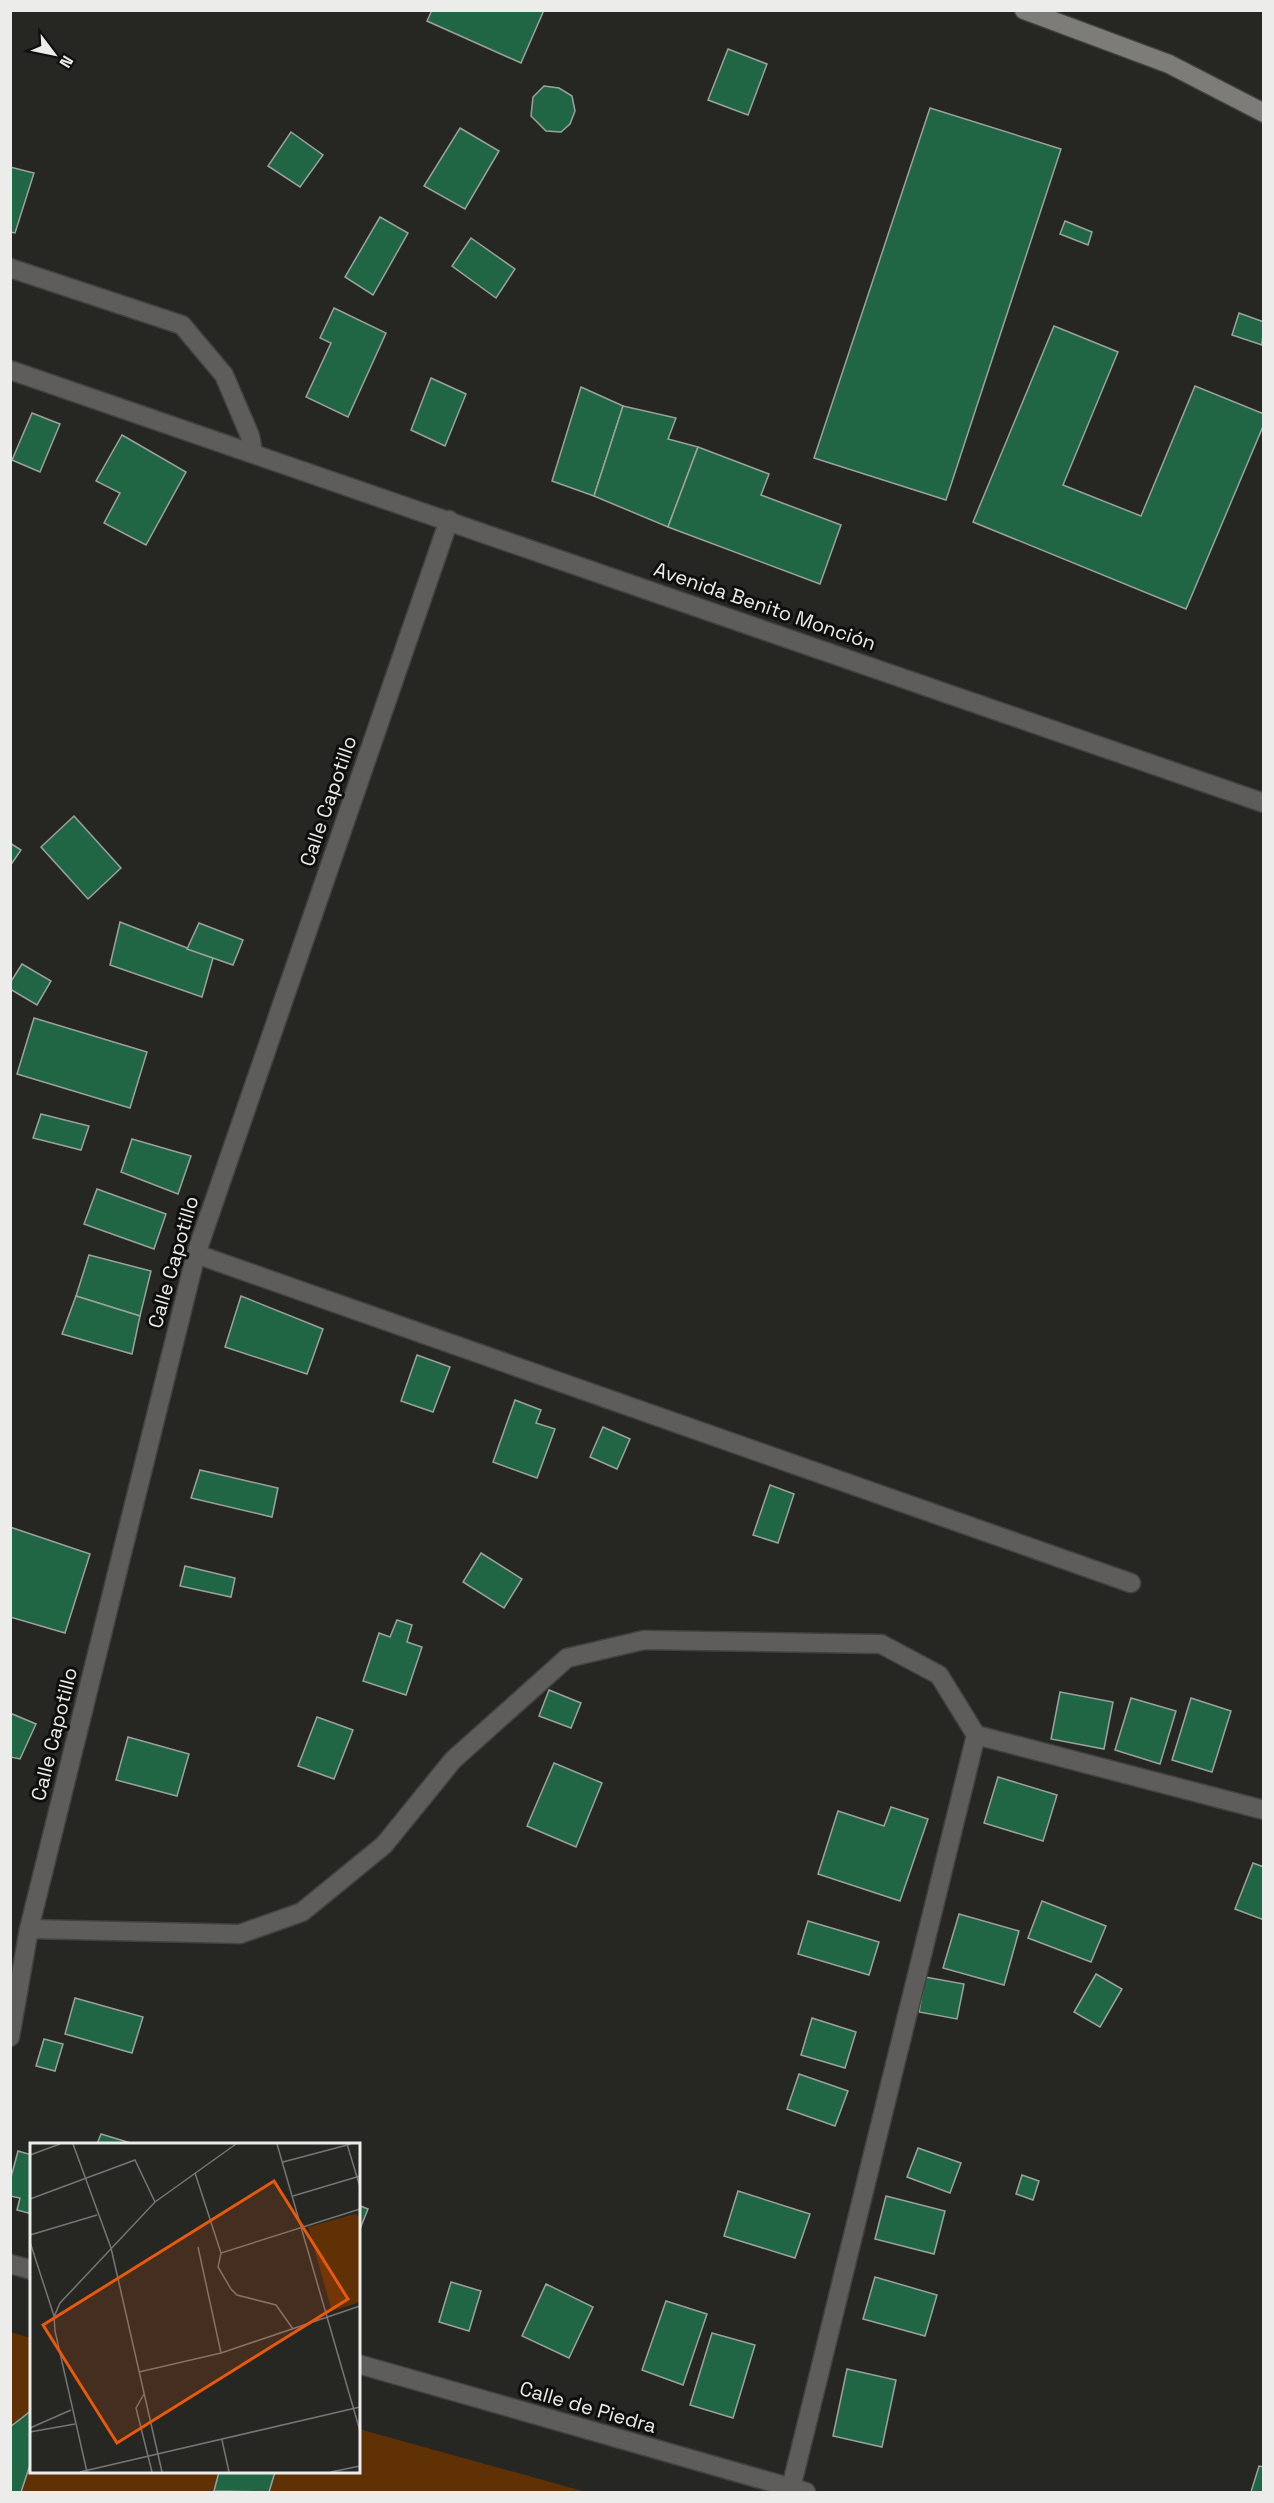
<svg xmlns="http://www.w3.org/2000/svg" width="1274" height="2503" font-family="'Space Grotesk',sans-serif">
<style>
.green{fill:#603105}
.building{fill:#206645;stroke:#9ca19e;stroke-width:1.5}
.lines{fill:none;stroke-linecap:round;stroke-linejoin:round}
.street-casing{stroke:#42433f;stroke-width:21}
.secondary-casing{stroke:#42433f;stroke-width:21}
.street{stroke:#5e5d5b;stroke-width:18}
.secondary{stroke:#7d7c79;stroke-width:18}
.labels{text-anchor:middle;stroke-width:6;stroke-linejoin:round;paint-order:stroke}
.street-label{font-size:20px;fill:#ecedea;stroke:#0f100e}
.inset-road{fill:none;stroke:#757673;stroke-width:1.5}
.view{fill:#e8590c;fill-opacity:0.15;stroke:#e8590c;stroke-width:3}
.inset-edge{fill:none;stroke:#ecedea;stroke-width:3}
</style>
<rect width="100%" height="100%" fill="#262723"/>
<!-- green -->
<polygon class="green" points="10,2332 31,2338 32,2472 358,2472 359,2429 586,2492 11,2492"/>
<!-- building -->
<g class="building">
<polygon points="432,10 544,10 521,63 427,21"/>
<polygon points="728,49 767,64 748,115 708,100"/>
<polygon points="544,86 559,88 572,96 575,111 570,124 561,132 546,131 531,116 533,97"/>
<polygon points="930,108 1061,149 946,500 814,458"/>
<polygon points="460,128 499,151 465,209 424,186"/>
<polygon points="291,132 323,155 300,187 268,166"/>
<polygon points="10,167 34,173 15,233 10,232"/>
<polygon points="380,217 408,233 373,295 345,277"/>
<polygon points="1065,221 1092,232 1088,245 1060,234"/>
<polygon points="471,238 515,269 496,298 452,266"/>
<polygon points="334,308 386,333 348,417 306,397 331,343 320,338"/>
<polygon points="1239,313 1264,322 1262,345 1232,335"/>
<polygon points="1054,326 1118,352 1063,485 1141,516 1195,386 1264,414 1264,424 1186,609 973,522"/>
<polygon points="431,378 466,394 445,446 411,430"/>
<polygon points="581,387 623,406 594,496 552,481"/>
<polygon points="623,406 676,418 668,439 698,447 668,527 594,496"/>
<polygon points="32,413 60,424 40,472 12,460"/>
<polygon points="122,435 186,472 146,545 104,523 120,493 96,481"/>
<polygon points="698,447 769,474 761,495 841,525 820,584 668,527"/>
<polygon points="74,816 121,868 88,899 41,847"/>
<polygon points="10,843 21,850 10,866"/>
<polygon points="120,922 213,958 202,997 110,965"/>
<polygon points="199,923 243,940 233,965 187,949"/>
<polygon points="22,964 51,981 37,1005 10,989 10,983"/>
<polygon points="34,1018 147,1052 130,1108 17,1074"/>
<polygon points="41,1114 89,1126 81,1150 33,1138"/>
<polygon points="132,1139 191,1156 178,1194 121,1172"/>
<polygon points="97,1189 166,1214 154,1249 84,1224"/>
<polygon points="89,1255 151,1271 140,1316 76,1296"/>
<polygon points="76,1296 140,1316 132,1354 62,1334"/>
<polygon points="241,1296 323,1329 307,1374 225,1347"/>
<polygon points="417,1355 450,1367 433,1412 401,1401"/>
<polygon points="515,1400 541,1410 536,1423 555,1429 537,1478 493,1462"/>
<polygon points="603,1427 630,1439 617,1469 590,1457"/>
<polygon points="200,1470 278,1488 272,1517 191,1498"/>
<polygon points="770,1485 794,1494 778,1543 753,1535"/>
<polygon points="10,1527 90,1554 65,1633 10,1617"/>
<polygon points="481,1553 522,1579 504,1608 463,1582"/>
<polygon points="185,1566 235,1578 231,1597 180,1586"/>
<polygon points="397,1620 412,1625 407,1642 422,1647 406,1695 363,1681 379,1633 390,1637"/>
<polygon points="549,1690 581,1703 571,1728 539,1716"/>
<polygon points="1060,1692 1113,1702 1104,1749 1051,1739"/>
<polygon points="1131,1698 1176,1711 1160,1764 1115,1750"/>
<polygon points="1191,1698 1231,1711 1212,1772 1172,1760"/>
<polygon points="10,1713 36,1724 20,1759 10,1757"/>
<polygon points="317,1717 353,1730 334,1779 298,1766"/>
<polygon points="128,1737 189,1754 177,1796 116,1780"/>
<polygon points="554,1763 602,1783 576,1847 527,1826"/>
<polygon points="998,1777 1057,1795 1043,1841 984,1823"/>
<polygon points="891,1807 928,1819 900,1901 818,1874 838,1811 884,1826"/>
<polygon points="1253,1863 1264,1867 1264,1920 1235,1909"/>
<polygon points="1042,1901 1106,1926 1091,1962 1028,1938"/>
<polygon points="959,1914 1019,1931 1004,1985 943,1968"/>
<polygon points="808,1921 879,1942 869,1975 798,1954"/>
<polygon points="1096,1974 1122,1989 1100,2027 1074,2012"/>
<polygon points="925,1977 964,1984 957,2019 919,2012"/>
<polygon points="75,1998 143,2017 132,2053 65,2034"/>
<polygon points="812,2018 856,2032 845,2068 801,2055"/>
<polygon points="44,2039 63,2044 55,2071 36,2066"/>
<polygon points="799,2074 848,2091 835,2126 787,2109"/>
<polygon points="101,2134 134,2144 97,2144"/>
<polygon points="918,2148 961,2163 950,2193 907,2177"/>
<polygon points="18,2151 32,2155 32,2214 17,2210 20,2198 10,2196 10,2181"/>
<polygon points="1022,2175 1039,2181 1033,2200 1016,2194"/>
<polygon points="738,2191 810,2214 795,2258 724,2236"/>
<polygon points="886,2196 945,2211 934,2254 875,2239"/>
<polygon points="358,2205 368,2209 358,2234"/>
<polygon points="875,2277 937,2295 925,2336 863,2319"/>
<polygon points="451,2282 481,2291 469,2331 439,2322"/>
<polygon points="546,2284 593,2307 569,2358 522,2336"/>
<polygon points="666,2301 707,2314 683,2385 642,2370"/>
<polygon points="712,2333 755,2345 733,2418 690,2405"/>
<polygon points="847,2369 896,2380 882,2447 833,2436"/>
<polygon points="32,2410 32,2459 21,2492 10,2492 10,2427"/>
<polygon points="1259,2466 1264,2467 1264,2492 1251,2492"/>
<polygon points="219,2472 275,2472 269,2492 214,2491"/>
</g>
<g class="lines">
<defs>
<g id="street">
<polyline points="10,268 182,325 224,375 250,436 253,452"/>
<polyline points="10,370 1264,803"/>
<polyline points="196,1254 1131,1583"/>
<polyline points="976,1735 1264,1810"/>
<polyline points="29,1929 240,1934 302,1912 384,1845 453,1760 567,1658 644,1640 881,1644 939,1675 976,1735 790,2492"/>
<polyline points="10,2037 29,1929 196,1254 449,520"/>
<polyline points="10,2264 32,2270"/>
<polyline points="358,2364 806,2492"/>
</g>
<polyline id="secondary" points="1024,10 1169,64 1264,113"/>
</defs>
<!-- street casing -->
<use href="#street" class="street-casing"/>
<!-- secondary casing -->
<use href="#secondary" class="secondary-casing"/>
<!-- street -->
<use href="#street" class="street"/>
<!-- secondary -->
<use href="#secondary" class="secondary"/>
</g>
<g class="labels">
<!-- street labels -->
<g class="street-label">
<text transform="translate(765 606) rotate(19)" y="7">Avenida Benito Monción</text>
<text transform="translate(328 801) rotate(-71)" y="7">Calle Capotillo</text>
<text transform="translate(173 1262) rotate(-74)" y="7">Calle Capotillo</text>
<text transform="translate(54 1734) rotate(-76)" y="7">Calle Capotillo</text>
<text transform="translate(588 2407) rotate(16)" y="7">Calle de Piedra</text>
</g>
</g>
<!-- overview -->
<g transform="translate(30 2143)">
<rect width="330" height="330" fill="#262723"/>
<path d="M 325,71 L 330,74 L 330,159 L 302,168 L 278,84 Z" fill="#603105"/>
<path class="inset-road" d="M 43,1 L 81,105 L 132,329M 247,1 L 330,288M 317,1 L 330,44M 0,12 L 30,1M 253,19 L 321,1M 165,30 L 191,110M 263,53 L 330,33M 0,56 L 105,17 L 125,59M 0,92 L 67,72M 0,99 L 24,173M 168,104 L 191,210M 263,186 L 246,162 L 207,152 L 201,146 L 188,124 L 191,110 L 330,66M 109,229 L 191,210 L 330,163M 114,251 L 106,265 L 122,329M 0,285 L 41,267M 0,289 L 45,281M 192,297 L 199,329M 50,329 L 330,264M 57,329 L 25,188 L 24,174 L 30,160 L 125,59 L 206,1M 301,329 L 330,323"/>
<path class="view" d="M 244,38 L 318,156 L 87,300 L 13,182 Z"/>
<rect width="330" height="330" class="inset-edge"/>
</g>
<!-- border -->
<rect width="1274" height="2503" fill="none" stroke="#ecedea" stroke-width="24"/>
<!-- north arrow -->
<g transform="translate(54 54) rotate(122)" stroke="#0f100e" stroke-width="4.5" paint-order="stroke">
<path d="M0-4.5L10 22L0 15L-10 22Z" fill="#ecedea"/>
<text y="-9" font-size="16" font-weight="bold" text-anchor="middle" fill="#ecedea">N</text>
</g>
</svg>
